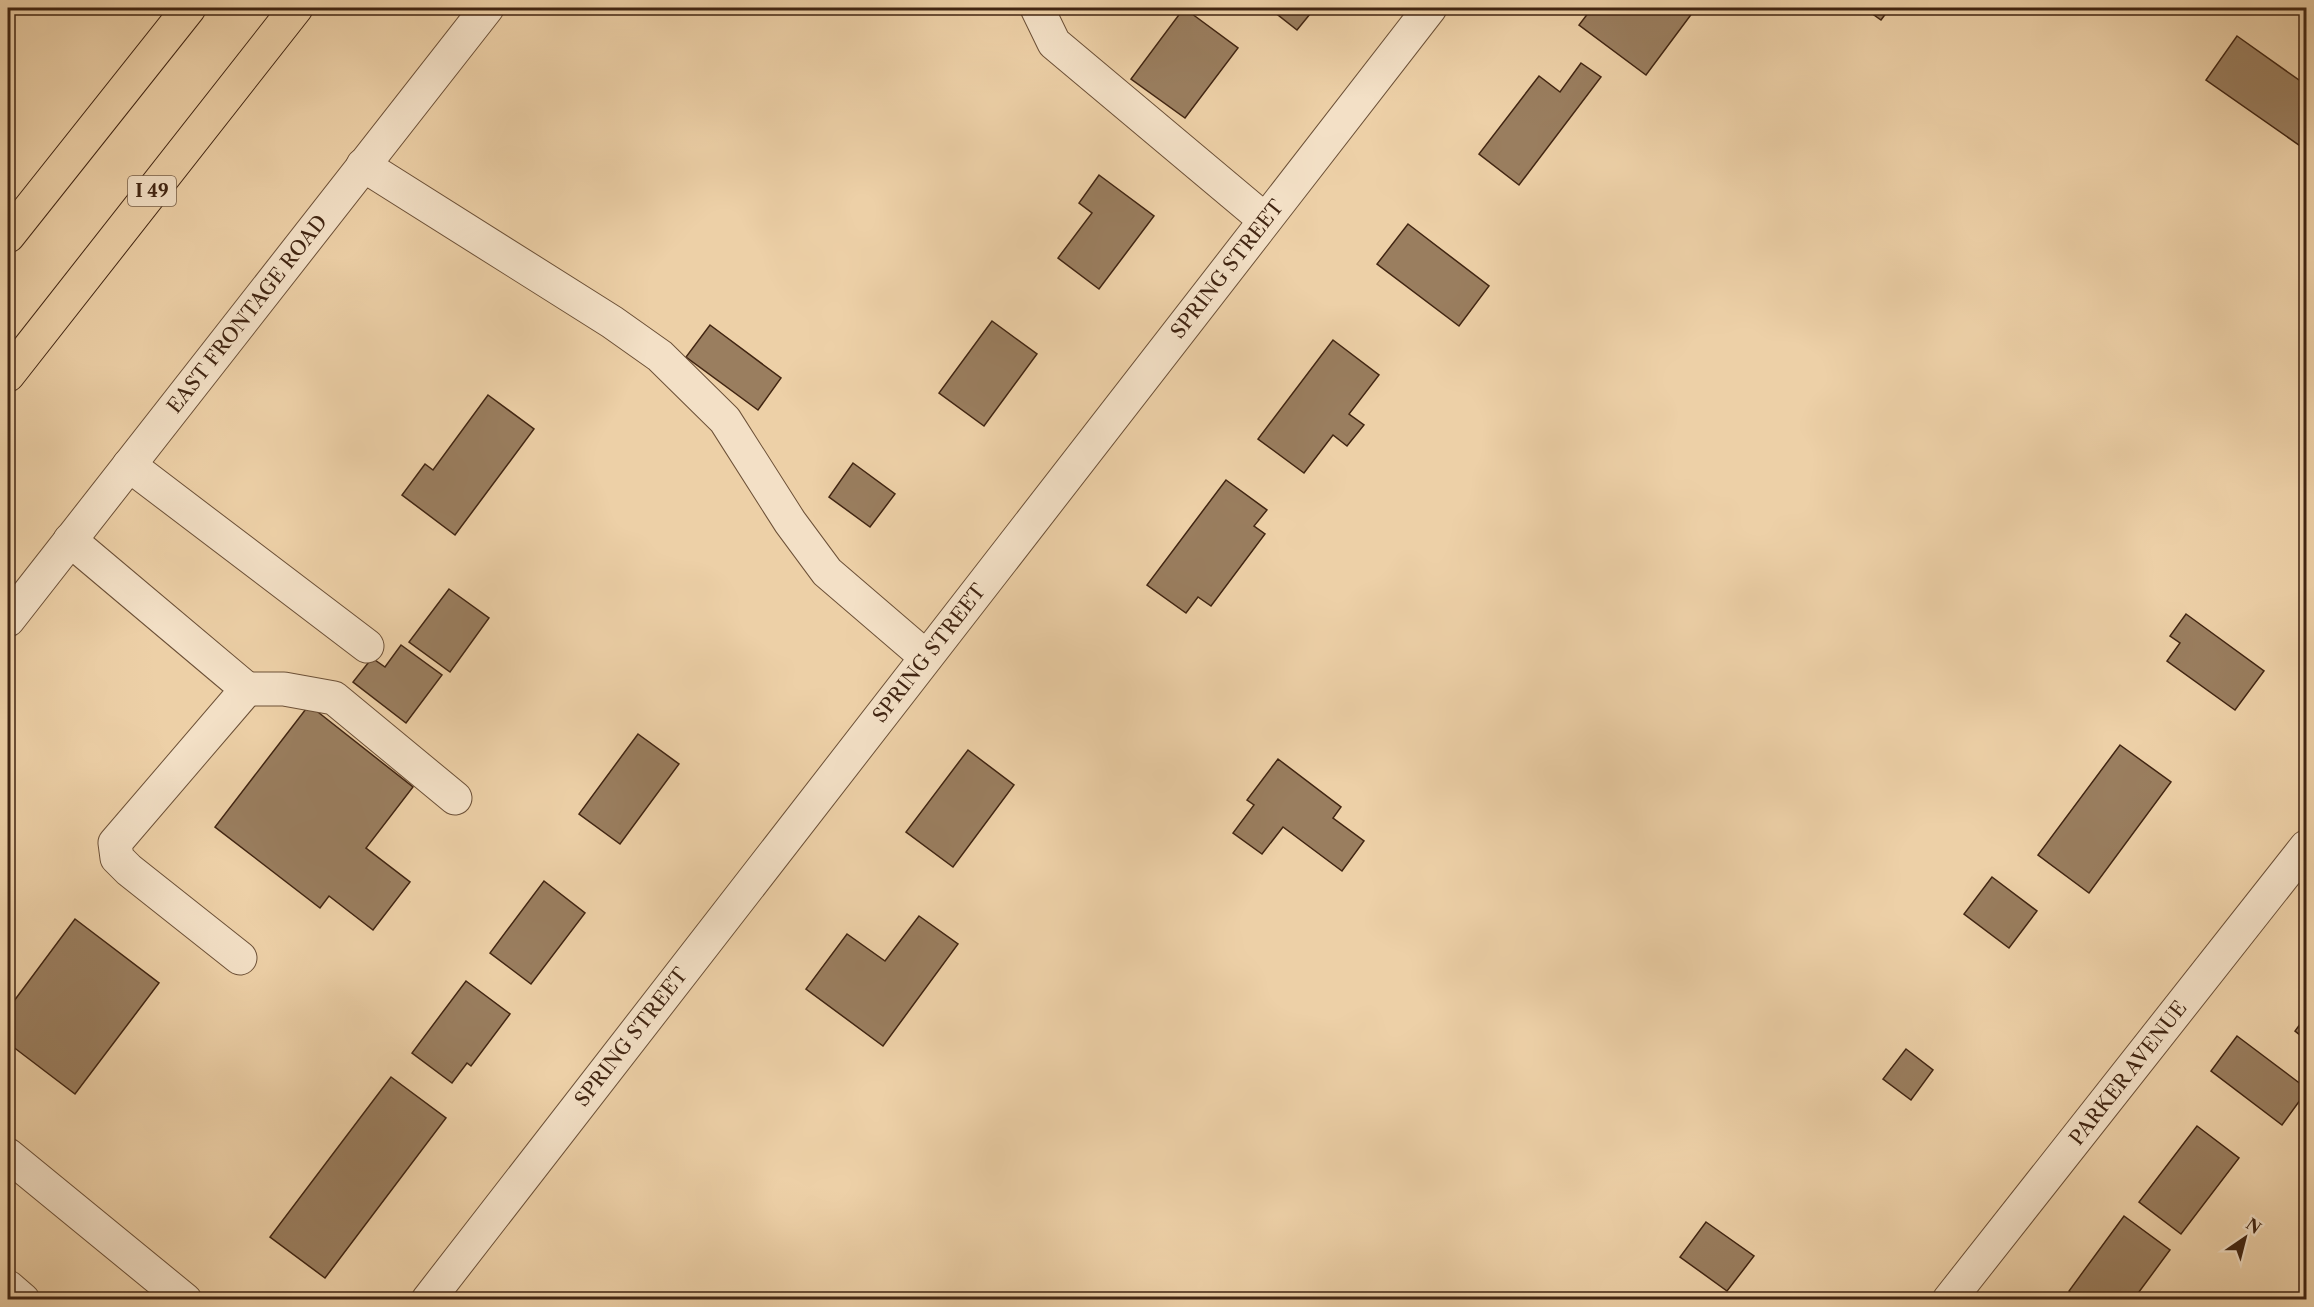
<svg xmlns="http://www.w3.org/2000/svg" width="2314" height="1307" font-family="'Libre Caslon Text',serif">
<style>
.building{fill:#9a7e5f;stroke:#412512;stroke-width:1.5}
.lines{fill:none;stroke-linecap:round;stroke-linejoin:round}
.minor-casing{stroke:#6c5037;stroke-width:35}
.highway-casing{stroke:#412512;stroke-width:35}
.minor{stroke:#f3e0c6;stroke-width:33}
.highway{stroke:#edd0a7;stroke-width:33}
.labels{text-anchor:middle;stroke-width:6;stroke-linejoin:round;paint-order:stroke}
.shield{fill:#f3e0c6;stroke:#765d48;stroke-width:1.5}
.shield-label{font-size:18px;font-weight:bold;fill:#412512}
.street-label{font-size:20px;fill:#412512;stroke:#f3e0c6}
</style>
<rect width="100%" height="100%" fill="#edd0a7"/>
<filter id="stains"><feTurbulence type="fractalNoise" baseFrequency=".00333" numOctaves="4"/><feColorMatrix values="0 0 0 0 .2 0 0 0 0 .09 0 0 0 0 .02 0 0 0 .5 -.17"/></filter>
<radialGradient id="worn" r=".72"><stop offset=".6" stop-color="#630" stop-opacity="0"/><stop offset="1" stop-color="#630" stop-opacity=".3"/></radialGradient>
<!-- building -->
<g class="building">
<polygon points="1184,8 1238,48 1185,118 1131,79"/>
<polygon points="1269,8 1315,8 1297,30"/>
<polygon points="1592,8 1696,8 1646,75 1579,25"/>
<polygon points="1864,8 1890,8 1881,20"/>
<polygon points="2237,36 2306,85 2306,150 2206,80"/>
<polygon points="1581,63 1601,77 1519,185 1479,154 1539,76 1560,92"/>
<polygon points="1099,175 1154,216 1099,289 1058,258 1092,213 1079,203"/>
<polygon points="1408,224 1489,286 1459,326 1377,264"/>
<polygon points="992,321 1037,354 984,426 939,393"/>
<polygon points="710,325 781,378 758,410 686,357"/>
<polygon points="1333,340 1379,375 1349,414 1364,425 1347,446 1333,435 1304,473 1258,439"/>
<polygon points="488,395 534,429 455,535 402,495 425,464 433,470"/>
<polygon points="853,463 895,494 870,527 829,497"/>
<polygon points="1226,480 1267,510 1254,526 1265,534 1211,606 1198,597 1186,613 1147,585"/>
<polygon points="449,589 489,618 450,672 409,642"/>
<polygon points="2186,614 2264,671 2235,710 2167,661 2180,643 2170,636"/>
<polygon points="401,645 442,675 406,723 353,682 372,658 385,667"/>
<polygon points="309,705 413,787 366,848 410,882 373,930 329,896 320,908 215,827"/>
<polygon points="638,734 679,764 620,844 579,814"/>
<polygon points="2120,745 2171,782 2089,893 2038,855"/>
<polygon points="968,750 1014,785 953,867 906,832"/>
<polygon points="1278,759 1341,807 1333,818 1364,841 1342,871 1283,827 1262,854 1233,833 1254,805 1247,800"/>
<polygon points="1992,877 2037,911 2009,948 1964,914"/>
<polygon points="544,881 585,913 531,984 490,953"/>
<polygon points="919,916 958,944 883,1046 806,989 847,934 885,961"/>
<polygon points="75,919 159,983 75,1094 8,1043 8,1009"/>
<polygon points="466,981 510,1014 471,1066 467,1063 452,1083 412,1053"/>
<polygon points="2306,1016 2306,1040 2295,1031"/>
<polygon points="2237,1036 2306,1088 2306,1092 2282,1125 2211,1071"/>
<polygon points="1906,1049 1933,1070 1911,1100 1883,1079"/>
<polygon points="391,1077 446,1118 325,1278 270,1237"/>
<polygon points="2197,1126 2239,1158 2181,1234 2139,1202"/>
<polygon points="2124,1216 2170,1250 2133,1300 2080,1300 2069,1291"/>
<polygon points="1706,1222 1754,1256 1727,1291 1680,1257"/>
</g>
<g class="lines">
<defs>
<g id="minor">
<polyline points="1037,8 1054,43 1265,220"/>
<polyline points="363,165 612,322 660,356 725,420 790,522 827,572 926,657"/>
<polyline points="129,465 367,646"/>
<polyline points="70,540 247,689 115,843 117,858 129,870 240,958"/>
<polyline points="8,620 487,8"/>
<polyline points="247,689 284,689 334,698 455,798"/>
<polyline points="8,1155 185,1300"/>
<polyline points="8,1287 23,1300"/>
<polyline points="428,1300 1430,8"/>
<polyline points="1949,1300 2306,847"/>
</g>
<g id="highway">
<polyline points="8,236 189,8"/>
<polyline points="8,375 296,8"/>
</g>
</defs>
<!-- minor casing -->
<use href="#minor" class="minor-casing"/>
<!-- highway casing -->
<use href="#highway" class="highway-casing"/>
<!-- minor -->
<use href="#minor" class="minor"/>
<!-- highway -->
<use href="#highway" class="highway"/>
</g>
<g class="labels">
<!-- shield labels -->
<rect class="shield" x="128" y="176" width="48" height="30" rx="4.5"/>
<g class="shield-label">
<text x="152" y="197">I 49</text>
</g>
<!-- street labels -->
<g class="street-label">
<text transform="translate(1227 269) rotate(-52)" y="7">SPRING STREET</text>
<text transform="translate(247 314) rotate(-52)" y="7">EAST FRONTAGE ROAD</text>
<text transform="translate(929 653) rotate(-52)" y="7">SPRING STREET</text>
<text transform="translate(631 1037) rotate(-52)" y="7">SPRING STREET</text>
<text transform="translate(2128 1073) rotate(-52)" y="7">PARKER AVENUE</text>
</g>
</g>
<!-- margin -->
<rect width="2314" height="1307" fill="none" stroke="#edd0a7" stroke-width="30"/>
<rect x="9" y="9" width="2296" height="1289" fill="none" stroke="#412512" stroke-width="3"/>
<rect x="15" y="15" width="2284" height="1277" fill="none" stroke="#412512" stroke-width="1.5"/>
<!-- north arrow -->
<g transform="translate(2245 1238) rotate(35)" stroke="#f3e0c6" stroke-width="4.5" paint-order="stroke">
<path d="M0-4.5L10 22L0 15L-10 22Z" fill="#412512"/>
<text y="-9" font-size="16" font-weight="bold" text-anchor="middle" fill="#412512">N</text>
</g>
<rect width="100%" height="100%" filter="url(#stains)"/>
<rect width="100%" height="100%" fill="url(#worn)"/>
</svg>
